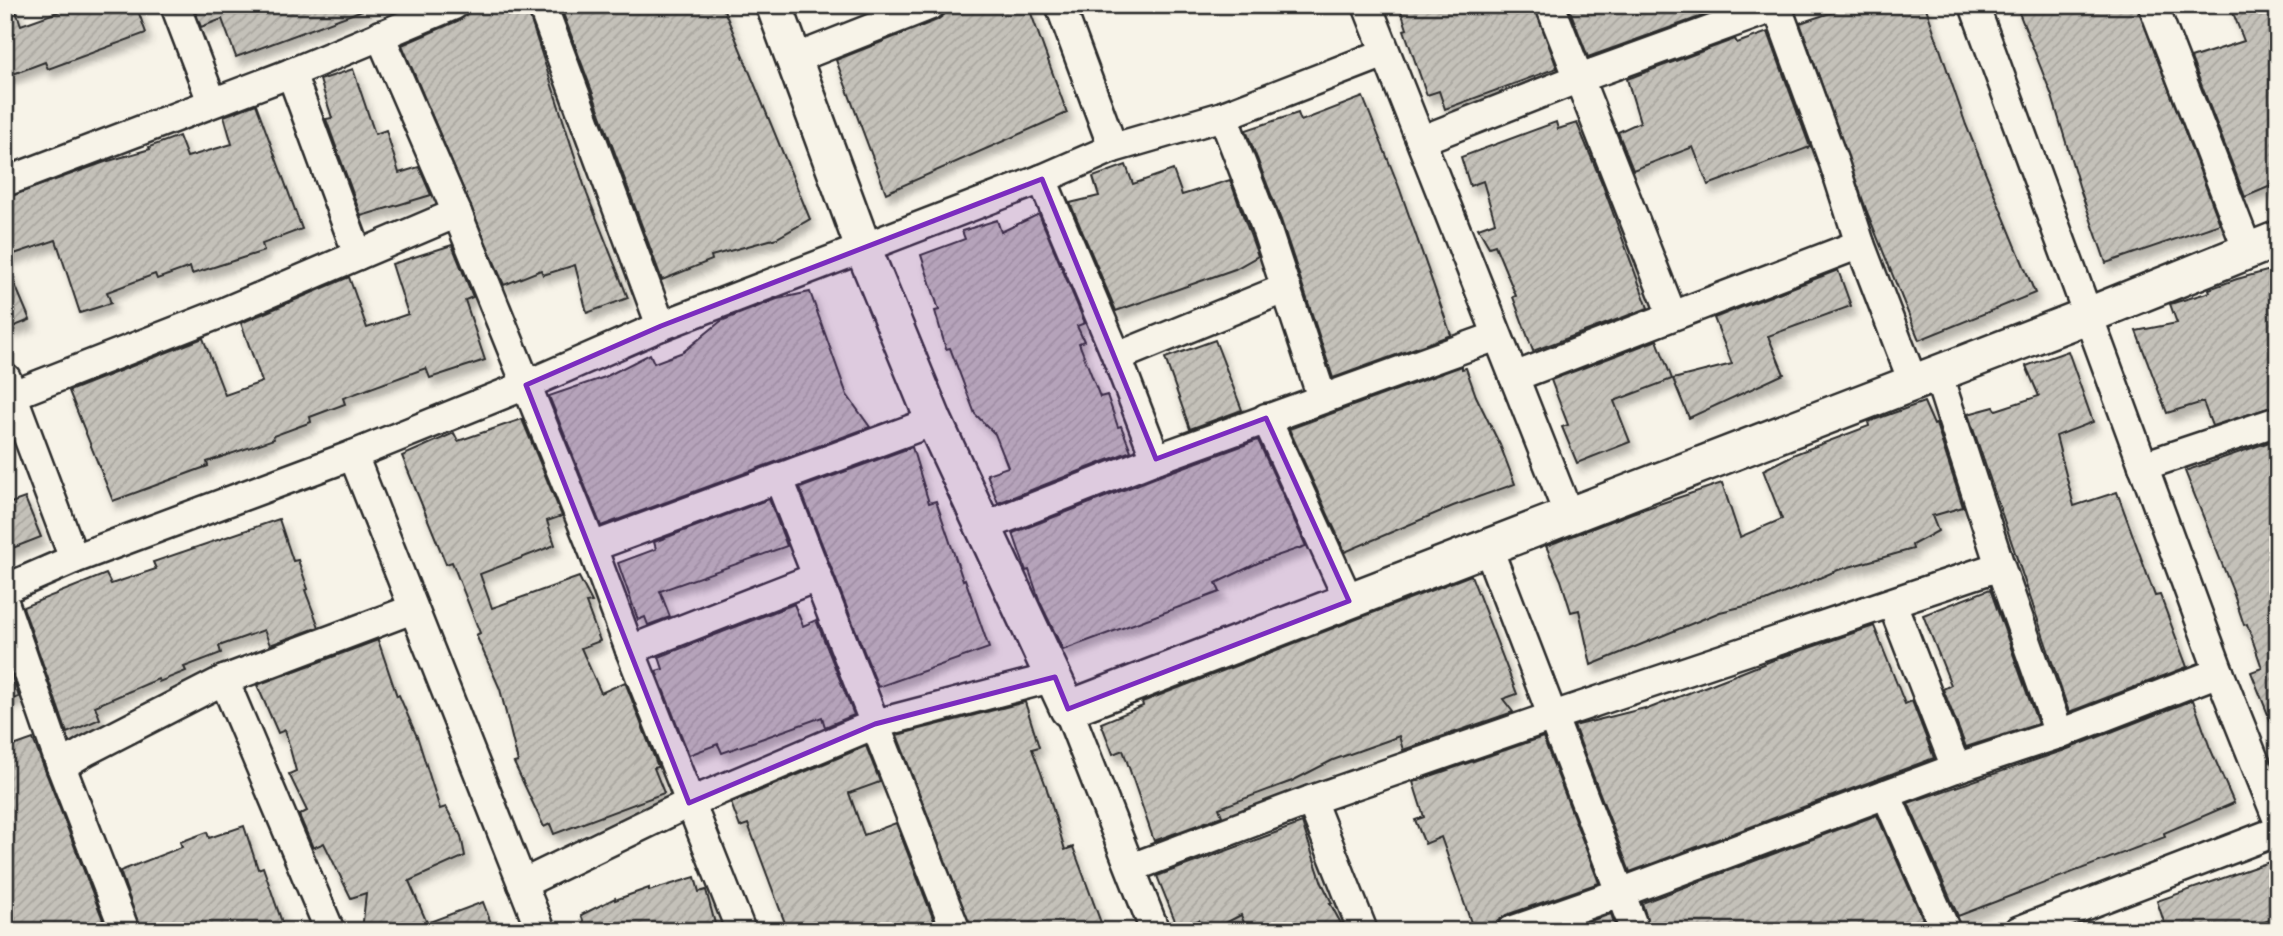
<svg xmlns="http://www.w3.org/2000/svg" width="2283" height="936" font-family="'Gochi Hand',sans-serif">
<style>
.building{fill:url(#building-hatch);stroke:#2b2b2b;stroke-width:2;filter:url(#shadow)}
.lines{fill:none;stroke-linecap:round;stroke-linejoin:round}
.minor-casing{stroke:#2b2b2b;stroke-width:33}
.tertiary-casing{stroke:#2b2b2b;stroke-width:40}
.minor{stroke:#f7f3e8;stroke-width:28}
.tertiary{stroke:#f7f3e8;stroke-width:35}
.marked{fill:#7b2cbf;fill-opacity:0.2;stroke:#7b2cbf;stroke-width:5;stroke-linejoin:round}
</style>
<defs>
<pattern id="building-hatch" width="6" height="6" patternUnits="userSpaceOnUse" patternTransform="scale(1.75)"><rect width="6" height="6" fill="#c4c1b9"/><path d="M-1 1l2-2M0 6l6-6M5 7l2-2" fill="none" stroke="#a9a69f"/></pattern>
<filter id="shadow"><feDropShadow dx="4.5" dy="8" stdDeviation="3.5" flood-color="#0004"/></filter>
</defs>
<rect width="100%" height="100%" fill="#f7f3e8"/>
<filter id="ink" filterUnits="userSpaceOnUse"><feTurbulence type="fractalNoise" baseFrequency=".0143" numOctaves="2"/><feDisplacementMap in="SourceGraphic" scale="14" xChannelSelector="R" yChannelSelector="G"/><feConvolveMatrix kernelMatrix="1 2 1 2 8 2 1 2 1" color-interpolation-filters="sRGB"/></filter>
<g filter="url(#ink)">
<!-- building -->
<g class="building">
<polygon points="5,5 14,5 21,25 77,5 136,5 146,33 48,69 45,62 5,77"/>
<polygon points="193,5 370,5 371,7 236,57 222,19 201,27"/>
<polygon points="472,5 526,5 587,194 628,298 587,313 575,265 543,275 541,270 504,285 402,45 460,20 468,12 474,10"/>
<polygon points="560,5 722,5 810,219 777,238 711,256 712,260 662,280"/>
<polygon points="947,5 1028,5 1067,113 886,193 836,60 937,20 944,15"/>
<polygon points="1399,5 1511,5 1513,11 1534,5 1557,68 1445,109 1439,91 1427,95 1404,30 1407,29"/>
<polygon points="1568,5 1721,5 1722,9 1588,57"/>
<polygon points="1854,5 1925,5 1966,125 2035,293 1919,340 1867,212 1800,23"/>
<polygon points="2016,5 2137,5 2220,224 2106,263 2080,189 2052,96"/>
<polygon points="2230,5 2278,5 2278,183 2245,197 2191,58 2244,41"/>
<polygon points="1768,32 1810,147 1708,185 1693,147 1633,170 1618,132 1640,122 1627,79 1735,39 1737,43"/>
<polygon points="353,69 375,134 386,130 399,173 419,167 431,195 361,216 326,119 332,118 320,80"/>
<polygon points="1363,97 1399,187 1451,335 1333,378 1281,220 1246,130 1298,113 1301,121"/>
<polygon points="256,104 302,229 262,244 264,251 192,274 190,267 157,279 155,274 107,292 111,303 80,313 56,240 5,257 5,198 105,162 150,149 149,147 179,136 187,157 232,144 224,116"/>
<polygon points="1556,122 1558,129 1577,123 1602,183 1648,308 1533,351 1513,297 1516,296 1495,245 1489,247 1478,228 1495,222 1483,181 1470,186 1461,157"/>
<polygon points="1126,165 1133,184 1173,170 1182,195 1230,180 1258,256 1235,269 1116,311 1070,203 1099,196 1093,177"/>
<polygon points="1039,214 1085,323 1077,326 1084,341 1079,343 1100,397 1107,395 1118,427 1121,426 1131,451 998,503 987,474 1008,467 995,434 975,414 950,348 946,349 935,311 939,310 921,255 965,239 962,231 997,220 1001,232"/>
<polygon points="452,245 473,297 465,300 485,360 430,378 426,368 343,398 345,404 310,417 311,422 273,436 274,439 207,462 208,466 113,501 69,391 203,338 225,395 262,382 241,323 349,277 367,328 408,314 392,264"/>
<polygon points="5,261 30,320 5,330"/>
<polygon points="2278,268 2278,405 2212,426 2203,402 2167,413 2136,331 2177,323 2170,304 2210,292 2209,289 2237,279"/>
<polygon points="1838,270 1851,306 1768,336 1784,374 1689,418 1673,379 1732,364 1714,318"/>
<polygon points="810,292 847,395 870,427 601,526 549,396 605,377 650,354 654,363 683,352 721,321 777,299"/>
<polygon points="1215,340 1242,410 1190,429 1165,358"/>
<polygon points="1657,340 1672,379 1614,401 1630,442 1577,463 1562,427 1568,425 1551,380"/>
<polygon points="2068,351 2093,422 2056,436 2074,506 2117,492 2155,596 2160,595 2187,667 2069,712 1968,414 1994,407 1996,410 2039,396 2026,366"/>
<polygon points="1462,366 1462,369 1466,368 1476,396 1500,445 1515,484 1453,506 1345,552 1289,429"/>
<polygon points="1924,402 1934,425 1936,424 1963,507 1932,516 1938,531 1912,545 1913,549 1838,570 1766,601 1720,612 1591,665 1579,610 1571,612 1561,580 1546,546 1632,513 1722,483 1740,537 1782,519 1763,470 1795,454 1869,426 1868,422"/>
<polygon points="522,419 562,516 547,521 555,545 480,574 492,608 579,577 592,602 586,603 600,641 581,648 601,693 625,682 658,767 654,768 664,793 554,834 550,824 544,827 514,763 518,762 500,689 476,635 480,633 452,562 446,564 402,456 454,433 458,441"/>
<polygon points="2278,439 2278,737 2277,737 2251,672 2262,668 2247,624 2244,625 2232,589 2185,471"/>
<polygon points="1258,440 1306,546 1262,561 1216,583 1220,592 1063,650 1040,602 1029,570 1026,571 1025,568 1013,533 1162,475"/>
<polygon points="912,447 929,503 936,501 963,580 965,579 989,648 878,687 800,488"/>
<polygon points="25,498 41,537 5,551 5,505"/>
<polygon points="769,499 787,546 660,591 670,617 648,625 645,617 638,620 618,563 656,549 654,542"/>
<polygon points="279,519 293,561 298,560 308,589 305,590 319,627 270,645 264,630 219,646 221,653 184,667 186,671 159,682 158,679 95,706 100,719 67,733 23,607 106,574 111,584 156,569 153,562"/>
<polygon points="1471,575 1517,694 1503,699 1513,712 1403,750 1399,736 1389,740 1333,760 1292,781 1219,808 1222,816 1154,841 1123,750 1113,754 1101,723 1143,706 1142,702"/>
<polygon points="1990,589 2038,724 1966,747 1943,689 1951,685 1923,615"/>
<polygon points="794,604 803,626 816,620 854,715 825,727 822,717 722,753 718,744 689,755 656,671 663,669 659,657"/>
<polygon points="1874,626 1905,704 1912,701 1934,758 1630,872 1574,726 1645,708 1645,710 1776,659"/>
<polygon points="378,640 397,696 399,695 418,739 440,809 446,807 461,836 465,856 409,881 427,923 483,902 494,931 362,931 366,893 351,898 324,843 313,848 299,815 307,811 289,774 296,771 285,730 278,733 257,685"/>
<polygon points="5,656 19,697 5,702"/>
<polygon points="2193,700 2210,748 2234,803 2164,833 2165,837 1958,916 1908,803 2065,750"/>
<polygon points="1025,702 1039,747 1032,749 1046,786 1065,850 1073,847 1104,931 972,931 897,735"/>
<polygon points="1543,737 1599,883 1506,915 1498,921 1495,928 1488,931 1474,931 1441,837 1425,844 1415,820 1424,817 1413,782"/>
<polygon points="33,739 103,920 78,931 5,931 5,749"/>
<polygon points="866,746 880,782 849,793 864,835 896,823 938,931 788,931 748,824 740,827 731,803"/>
<polygon points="1877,815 1923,919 1894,931 1651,931 1642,903"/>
<polygon points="1302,823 1322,883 1332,903 1330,903 1345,931 1247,931 1241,915 1210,931 1204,931 1199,920 1178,928 1157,876"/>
<polygon points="244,826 258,869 263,867 285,931 141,931 120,871 182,847 180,842 207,832 209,838"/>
<polygon points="2278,859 2278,917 2240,931 2167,931 2157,901"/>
<polygon points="695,877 699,892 706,890 717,931 587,931 581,915 615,898 615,900 649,888 649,891"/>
<polygon points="1611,914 1617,931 1573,931 1572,927"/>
</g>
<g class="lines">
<defs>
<g id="minor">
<polyline points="175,5 212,102"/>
<polyline points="542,5 661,326"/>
<polyline points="1060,5 1113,148"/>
<polyline points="1367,5 1569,516"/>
<polyline points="1550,5 1672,315"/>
<polyline points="1974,5 2219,672 2278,820"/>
<polyline points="2153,5 2248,251"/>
<polyline points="1777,7 1834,163 1860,244 1913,382"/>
<polyline points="380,35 457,213 592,547 630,650 741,931"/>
<polyline points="794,59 931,5"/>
<polyline points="291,73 358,255"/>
<polyline points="1223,116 1265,225 1322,398"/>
<polyline points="1422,140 1577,79 1781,5"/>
<polyline points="1042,179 1117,357 1156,459"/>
<polyline points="5,182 291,73 454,5"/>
<polyline points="1117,357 1286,288"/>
<polyline points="1937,372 2000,566 2059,734"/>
<polyline points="1514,377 1860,244"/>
<polyline points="6,378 74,559"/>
<polyline points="5,398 227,311 457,213"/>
<polyline points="1266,418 1349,601"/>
<polyline points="353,455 541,931"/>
<polyline points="2143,466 2278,421"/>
<polyline points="779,479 956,931"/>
<polyline points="983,527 1156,459 1497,336"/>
<polyline points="592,547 934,421"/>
<polyline points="1488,548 1635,931"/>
<polyline points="5,589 74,559 353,455 526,385 661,326 1042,179 1113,148 1223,116 1385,53"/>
<polyline points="1892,603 1956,768"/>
<polyline points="5,605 61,766 125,931"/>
<polyline points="630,650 817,577"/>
<polyline points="224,680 330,931"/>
<polyline points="1068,709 1155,931"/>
<polyline points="61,766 86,751 224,680 413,609"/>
<polyline points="1886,794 1946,931"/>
<polyline points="1311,800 1363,931"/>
<polyline points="1131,868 1311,800 1553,716 2000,566"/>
<polyline points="522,884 689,803 875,724 1055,677"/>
<polyline points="1511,931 1620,893 1956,768 2059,734 2219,672"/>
<polyline points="2018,931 2278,831"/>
</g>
<polyline id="tertiary" points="774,5 867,258 934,421 1068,709 2089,315 2278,239"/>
</defs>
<!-- minor casing -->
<use href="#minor" class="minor-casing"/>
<!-- tertiary casing -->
<use href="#tertiary" class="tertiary-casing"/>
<!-- minor -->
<use href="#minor" class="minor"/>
<!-- tertiary -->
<use href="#tertiary" class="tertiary"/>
</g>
</g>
<!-- marked area -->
<path class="marked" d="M 1042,179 L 1156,459 L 1266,418 L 1349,601 L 1068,709 L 1055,677 L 875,724 L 689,803 L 526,385 L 661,326 Z"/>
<!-- margin -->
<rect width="2283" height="936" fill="none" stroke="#f7f3e8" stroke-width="28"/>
<rect x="14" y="14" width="2255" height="908" fill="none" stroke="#2b2b2b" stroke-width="2.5" filter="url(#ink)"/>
</svg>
